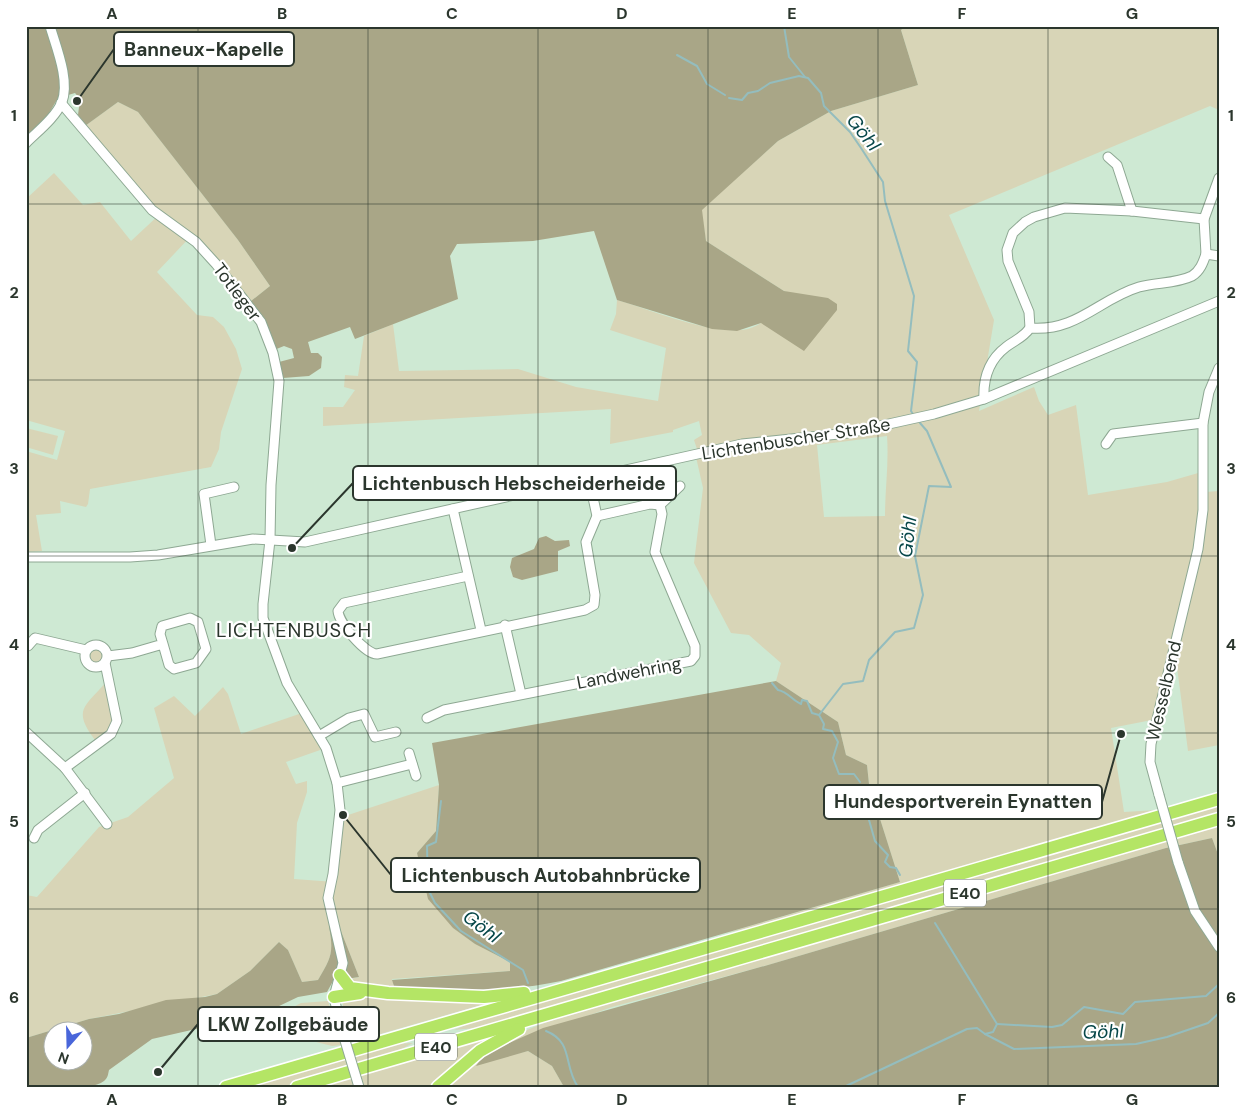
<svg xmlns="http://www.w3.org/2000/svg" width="1245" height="1113" font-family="'DM Sans',sans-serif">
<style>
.green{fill:#d8d5b7;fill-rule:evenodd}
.forest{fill:#a9a687;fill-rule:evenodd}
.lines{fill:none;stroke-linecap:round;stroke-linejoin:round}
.stream{stroke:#94bdbe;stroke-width:2}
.minor-casing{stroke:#8ea893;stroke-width:11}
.highway-casing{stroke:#fff;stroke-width:15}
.minor{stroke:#fff;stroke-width:9}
.highway{stroke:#b4e565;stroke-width:12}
.minor-bridge-casing{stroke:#8ea893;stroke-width:11;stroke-linecap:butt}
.minor-bridge{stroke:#fff;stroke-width:9}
.grid{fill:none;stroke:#2b362d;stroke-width:1;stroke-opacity:0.55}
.labels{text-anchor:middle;stroke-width:4.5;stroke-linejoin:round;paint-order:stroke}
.shield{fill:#fff;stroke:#6b726c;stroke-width:1}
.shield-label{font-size:16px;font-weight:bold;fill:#2b362d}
.street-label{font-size:18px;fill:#2b362d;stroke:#fff}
.water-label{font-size:19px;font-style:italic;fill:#074749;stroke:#fff}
.quarter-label{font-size:20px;letter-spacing:1px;fill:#2b362d;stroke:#fff}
.leader{fill:none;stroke:#2b362d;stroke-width:2}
.callout-dot{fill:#2b362d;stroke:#fff;stroke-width:2}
.callout{fill:#fff;stroke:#2b362d;stroke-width:2}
.callout-label{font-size:19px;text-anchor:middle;font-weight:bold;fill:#2b362d}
.neatline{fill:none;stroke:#2b362d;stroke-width:2}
.grid-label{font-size:16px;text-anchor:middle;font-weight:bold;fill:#2b362d}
</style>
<rect width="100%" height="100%" fill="#cee9d3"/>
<!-- green -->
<g class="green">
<path d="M 906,26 L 1219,26 L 1219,110 L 1210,106 L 949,215 L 994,320 L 979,411 L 1034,387 L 1039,401 L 1048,415 L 1076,405 L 1088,495 L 1167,482 L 1205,471 L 1205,492 L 1219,491 L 1219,745 L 1188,751 L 1177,667 L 1162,718 L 1111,728 L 1124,812 L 1157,810 L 762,925 L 726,933 L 900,882 L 869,784 L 867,765 L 846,755 L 838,722 L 776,681 L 781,663 L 749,635 L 731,633 L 694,563 L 703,488 L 696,457 L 709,455 L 707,447 L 697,449 L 694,440 L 702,435 L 699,421 L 673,430 L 673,432 L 610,444 L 611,409 L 323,426 L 323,407 L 343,407 L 355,390 L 344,387 L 345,375 L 358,376 L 364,336 L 393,324 L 399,371 L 518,369 L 576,387 L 658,401 L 666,348 L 610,330 L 616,314 L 617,300 C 652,310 712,336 748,329 C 765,325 780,305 793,294 L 784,291 L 706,241 L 701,210 L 778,141 L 831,111 L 918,85 L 901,30 ZM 887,436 C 889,463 885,489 885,516 L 824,517 L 817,445 Z"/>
<polygon points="118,102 138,112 238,240 270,286 251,301 192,235 157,272 197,315 213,317 224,327 236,349 242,369 221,432 219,449 211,467 90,489 88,504 86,507 60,501 61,513 36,515 42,551 26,552 26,451 57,460 65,431 26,420 26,199 54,173 83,205 100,202 131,241 161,213 85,126"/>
<polygon points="26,428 58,436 53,455 26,447"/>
<circle cx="96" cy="656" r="9"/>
<path d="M 106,682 L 113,722 L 109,730 L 95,740 C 72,709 85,707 106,682 Z"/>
<path d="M 223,687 L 228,694 L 241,734 L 302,713 L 323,749 L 286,762 L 296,784 L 307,781 L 307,792 L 297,823 L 294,879 L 335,882 L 342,817 L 439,785 L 436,831 L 417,853 L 453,928 L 475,944 L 510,962 L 510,971 L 392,979 L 395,989 L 359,988 L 346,980 L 359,977 L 337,921 L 329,927 C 334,953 331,958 318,980 L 302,982 L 288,950 L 279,942 L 250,971 L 217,994 L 89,1019 L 26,1038 L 26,895 L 37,897 L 99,827 L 128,817 L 174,778 L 154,708 L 174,696 L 195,716 Z"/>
<polygon points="1219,803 1219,816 487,1027 454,1030 492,1014"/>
<path d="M 1219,826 L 1219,857 L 1212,838 L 1166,848 L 768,965 L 612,1007 L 493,1050 L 503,1057 L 528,1051 L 552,1066 L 564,1087 L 444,1087 C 481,1054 506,1036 553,1020 Z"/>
<polygon points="354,996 492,1002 342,1045 332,1046 269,1030 226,1042 301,1003 328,1001 342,1044 351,1042 342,1001"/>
<polygon points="488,1038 434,1087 364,1087 361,1075"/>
<polygon points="413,1043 385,1058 281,1087 237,1087 388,1044"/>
<polygon points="351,1078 354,1087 322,1087"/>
</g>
<!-- forest -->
<g class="forest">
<polygon points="26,26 906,26 901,30 918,85 831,111 778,141 702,210 706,241 784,291 828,298 837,304 837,310 804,351 761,323 737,331 712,329 617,300 594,231 533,241 457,244 450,256 458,299 355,339 350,327 308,342 311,353 318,353 322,357 321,368 309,376 283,378 279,362 294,358 292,349 284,346 274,350 264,321 251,301 270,286 238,240 138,112 118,102 85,126 78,115 80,99 75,93 58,98 45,120 26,138"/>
<polygon points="546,536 555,541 569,540 570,546 558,551 558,571 522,580 513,577 510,567 512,558 534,549 539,538"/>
<path d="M 776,681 L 838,722 L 846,755 L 867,765 L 869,784 L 900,882 L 561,981 C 506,993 451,990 395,989 L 392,980 L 510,971 L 510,962 L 475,944 L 453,928 L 428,899 L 417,853 L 436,831 L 439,785 L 432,743 Z"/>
<polygon points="1212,838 1219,857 1219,1087 564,1087 552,1066 528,1051 476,1066 482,1057 493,1050 543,1028 768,965 1166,848"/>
<path d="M 337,921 L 359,977 L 333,981 L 327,992 L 298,997 L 235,1027 L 209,1026 L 152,1039 L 109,1070 C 108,1074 108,1078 104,1081 C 90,1092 45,1087 26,1087 L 26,1038 L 89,1019 L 119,1014 L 166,1000 L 205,997 L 217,994 L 250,971 L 279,942 L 288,950 L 302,982 L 318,980 C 331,958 334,953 329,927 ZM 52,1030 L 82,1030 L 82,1060 L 52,1060 Z"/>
</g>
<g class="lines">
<!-- stream -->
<g class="stream">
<polyline points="784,26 789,57 805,77"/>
<polyline points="677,55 697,66 707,84 725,95"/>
<polyline points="729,98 742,100 748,93 758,91 770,83 799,76 808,78 821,93 824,106 850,132 861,148 883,182 885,201 914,296 908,351 917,362 911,411 913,414"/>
<path d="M 772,683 L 778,690 C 788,692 792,700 801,704 L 802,700 L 807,701 L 812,713 L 819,715"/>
<polyline points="860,782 854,774 839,774 833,758 838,742 832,731 823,729 824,724 819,715 843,684 863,681 869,660 895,632 914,628 923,595 915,556 929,486 951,487 927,431 920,423"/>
<polyline points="864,786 867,813 875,841 888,855 885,862 890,867 896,868 900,875"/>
<polyline points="441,801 436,842 427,846 428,889 435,903 461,931 523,970 528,983"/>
<polyline points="935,923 997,1024"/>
<polyline points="997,1024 1052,1027 1062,1025 1084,1007 1123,1014 1135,1002 1206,996 1219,984"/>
<path d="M 546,1031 C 574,1042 563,1066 578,1087"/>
<polyline points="985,1034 1014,1049 1136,1044 1167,1037 1208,1023 1219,1013"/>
<polyline points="844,1087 967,1029 977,1028 985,1034 993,1032 997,1024"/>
</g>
<defs>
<g id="minor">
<polyline points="61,103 152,210 196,242 216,264 261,322 273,353 279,381 271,485 270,540 263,604 263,618 287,683 326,748 337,783 340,810 333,874 328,898 343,963 334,997 340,1024"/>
<path d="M 26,143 C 38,131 55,118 62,102 C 70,80 56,47 50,26"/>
<polyline points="1108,157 1117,165 1132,211"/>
<polyline points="1204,219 1206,254"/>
<polyline points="1030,328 1029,312 1008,261 1007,250 1013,233 1025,222 1034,217 1065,208 1132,211 1204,219 1219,178"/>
<path d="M 984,399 C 983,379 989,360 1006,347 C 1015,340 1023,338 1030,328 C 1077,332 1099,299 1139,287 C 1156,282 1176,284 1192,276 C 1200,271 1203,263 1206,254 L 1219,256"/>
<polyline points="1106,444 1113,434 1203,423"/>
<polyline points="453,509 481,630"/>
<polyline points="597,516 650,504 660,505 680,486"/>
<polyline points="211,545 204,494 234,487"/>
<polyline points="26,557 130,557 158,555 253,539 305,542 742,444 848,433 934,414 984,399 1219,301"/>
<path d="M 468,576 L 344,603 L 338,611 C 339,623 365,654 377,654 L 585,610 L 594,605 L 595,595 L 586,542 L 597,516 L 589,479"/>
<polyline points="505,625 521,694"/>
<circle cx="96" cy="656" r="11"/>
<polyline points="28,646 35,638 86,650"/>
<polyline points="108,656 132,653 163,644 169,665 174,669 196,663 206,649 198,622 190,618 162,626 160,634 163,644"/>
<polyline points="427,718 444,710 691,661 695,656 695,646 655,552 662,514 660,505"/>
<polyline points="26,732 65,768 107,824"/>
<polyline points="319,736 349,718 364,714 375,737 396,732"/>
<polyline points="409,753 416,776"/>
<polyline points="65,768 111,734 117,721 105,663"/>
<polyline points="337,783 412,764"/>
<polyline points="1159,795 1150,762 1151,744 1198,549 1203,510 1203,423 1209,392 1219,368"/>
<polyline points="34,838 38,830 85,793"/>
<polyline points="1178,862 1195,911 1219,947"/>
</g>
<g id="highway">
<polyline points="340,975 350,988 388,993 484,997 524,993"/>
<polyline points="334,997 360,993"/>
<polyline points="226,1087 1219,799"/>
<polyline points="297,1087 1219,819"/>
<polyline points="438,1087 480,1051 519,1029"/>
</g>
</defs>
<!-- minor casing -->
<use href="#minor" class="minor-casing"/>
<!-- highway casing -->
<use href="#highway" class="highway-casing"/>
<!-- minor -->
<use href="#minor" class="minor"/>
<!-- highway -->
<use href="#highway" class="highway"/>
<defs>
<g id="minor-bridge">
<polyline points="1159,795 1178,862"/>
<polyline points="340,1024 359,1087"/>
</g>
</defs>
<!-- minor-bridge casing -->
<use href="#minor-bridge" class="minor-bridge-casing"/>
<!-- minor-bridge -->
<use href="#minor-bridge" class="minor-bridge"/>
</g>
<!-- grid -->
<path class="grid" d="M 198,26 L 198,1087M 368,26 L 368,1087M 538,26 L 538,1087M 708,26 L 708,1087M 878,26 L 878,1087M 1048,26 L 1048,1087M 26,204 L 1219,204M 26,380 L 1219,380M 26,556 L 1219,556M 26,733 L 1219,733M 26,909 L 1219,909"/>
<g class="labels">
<!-- shield labels -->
<g class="shield">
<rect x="944" y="879.5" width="42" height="27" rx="4"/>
<rect x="415" y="1033.5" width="42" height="27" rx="4"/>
</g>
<g class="shield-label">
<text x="965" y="899">E40</text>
<text x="436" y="1053">E40</text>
</g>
<!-- street labels -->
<g class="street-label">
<text transform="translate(237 292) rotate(53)" y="6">Totleger</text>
<text transform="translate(796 439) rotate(-9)" y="6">Lichtenbuscher Straße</text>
<text transform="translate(629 673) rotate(-11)" y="6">Landwehring</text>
<text transform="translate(1164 691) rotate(-77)" y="6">Wesselbend</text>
</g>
<!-- water labels -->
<g class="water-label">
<text transform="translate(864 132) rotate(52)" y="7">Göhl</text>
<text transform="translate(907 537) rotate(-83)" y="7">Göhl</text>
<text transform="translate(482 926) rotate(37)" y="7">Göhl</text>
<text transform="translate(1103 1031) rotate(-2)" y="7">Göhl</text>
</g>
<!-- quarter labels -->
<g class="quarter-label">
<text x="294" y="637">LICHTENBUSCH</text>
</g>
</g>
<!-- callouts -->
<path class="leader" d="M77 101L114 49M292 548L353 483M1121 734L1102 802M343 815L391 875M158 1072L198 1024"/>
<g class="callout-dot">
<circle cx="77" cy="101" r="5"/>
<circle cx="292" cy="548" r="5"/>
<circle cx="1121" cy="734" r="5"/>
<circle cx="343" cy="815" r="5"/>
<circle cx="158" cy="1072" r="5"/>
</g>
<g class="callout">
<rect x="114" y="32" width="180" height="34" rx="5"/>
<rect x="353" y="466" width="323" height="34" rx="5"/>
<rect x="824" y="785" width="278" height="34" rx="5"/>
<rect x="391" y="858" width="309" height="34" rx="5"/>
<rect x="198" y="1007" width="181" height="34" rx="5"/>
</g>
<g class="callout-label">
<text x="204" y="56">Banneux-Kapelle</text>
<text x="514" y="490">Lichtenbusch Hebscheiderheide</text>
<text x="963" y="808">Hundesportverein Eynatten</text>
<text x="546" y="882">Lichtenbusch Autobahnbrücke</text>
<text x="288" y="1031">LKW Zollgebäude</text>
</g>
<!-- border -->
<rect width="1245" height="1113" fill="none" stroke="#ffffff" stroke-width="55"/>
<!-- north arrow -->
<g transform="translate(68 1046) rotate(200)"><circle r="24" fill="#ffffff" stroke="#aaafab"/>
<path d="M0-4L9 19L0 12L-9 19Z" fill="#4966da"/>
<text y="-8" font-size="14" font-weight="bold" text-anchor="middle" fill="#2b362d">N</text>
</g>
<rect x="28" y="28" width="1190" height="1058" class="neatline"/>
<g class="grid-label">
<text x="112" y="19">A</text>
<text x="282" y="19">B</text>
<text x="452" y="19">C</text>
<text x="622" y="19">D</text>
<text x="792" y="19">E</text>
<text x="962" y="19">F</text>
<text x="1132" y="19">G</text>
<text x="14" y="121">1</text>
<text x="1231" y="121">1</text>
<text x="14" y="298">2</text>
<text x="1231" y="298">2</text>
<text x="14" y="474">3</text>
<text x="1231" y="474">3</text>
<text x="14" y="650">4</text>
<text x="1231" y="650">4</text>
<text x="14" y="827">5</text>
<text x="1231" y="827">5</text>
<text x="14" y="1003">6</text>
<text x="1231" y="1003">6</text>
<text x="112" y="1105">A</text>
<text x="282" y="1105">B</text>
<text x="452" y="1105">C</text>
<text x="622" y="1105">D</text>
<text x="792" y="1105">E</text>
<text x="962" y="1105">F</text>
<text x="1132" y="1105">G</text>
</g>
</svg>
